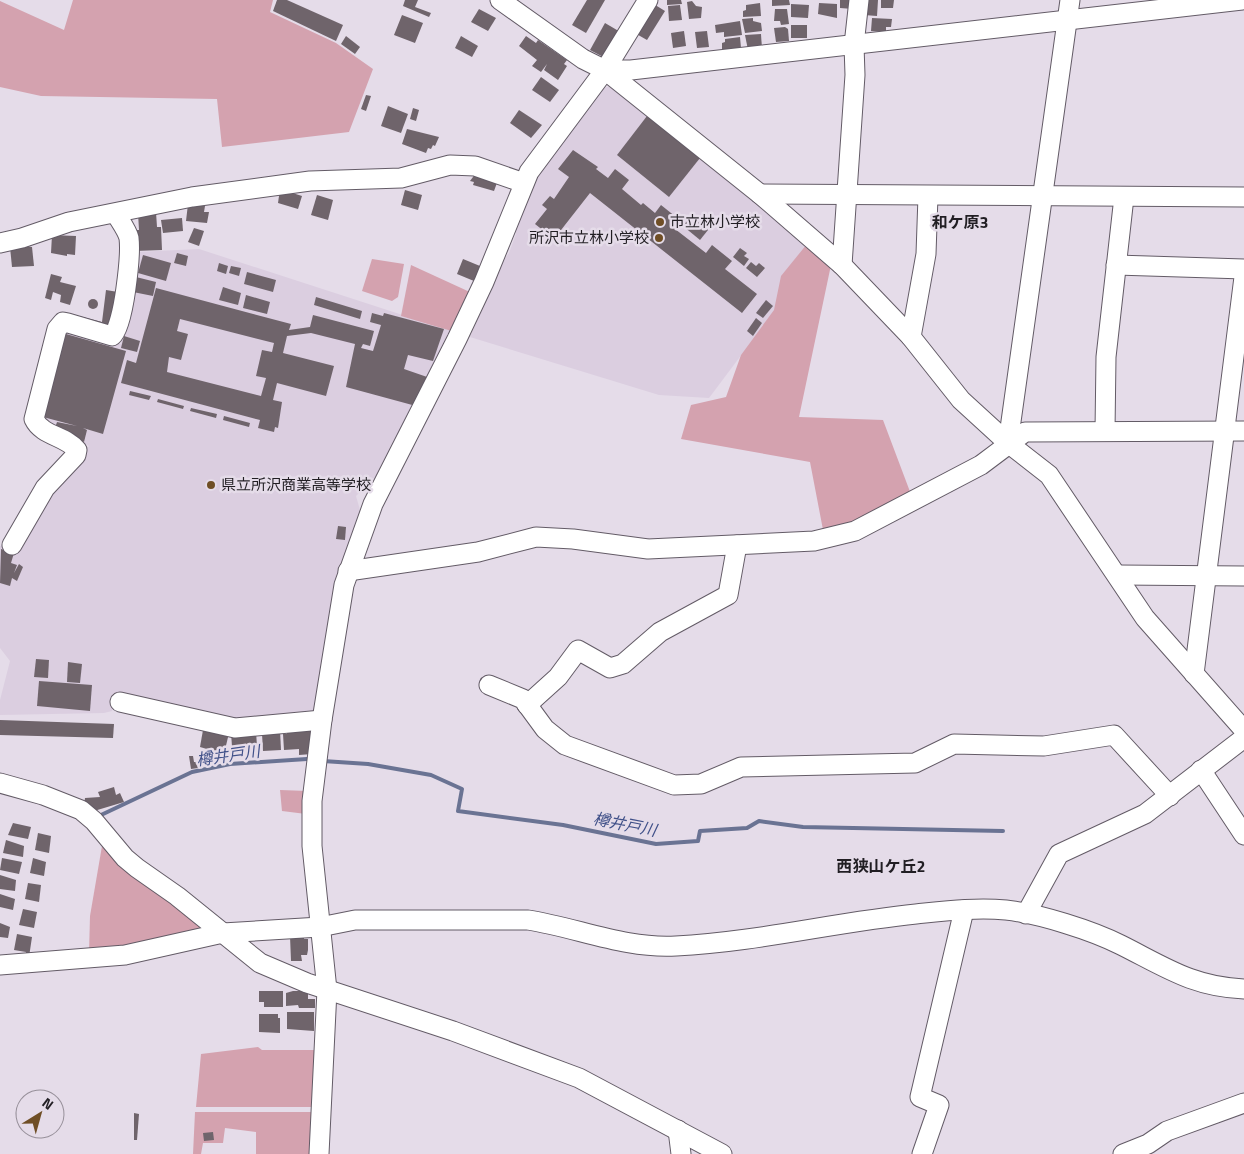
<svg xmlns="http://www.w3.org/2000/svg" width="1244" height="1154" font-family="'Titillium Web','Noto Sans JP',sans-serif">
<style>
.built{fill:#dbcee0}
.green{fill:#d4a2af}
.lines{fill:none;stroke-linecap:round;stroke-linejoin:round}
.stream{stroke:#6a7393;stroke-width:4}
.building{fill:#6f646b;fill-rule:evenodd}
.minor-casing{stroke:#635b66;stroke-width:21}
.minor{stroke:#fff;stroke-width:19}
.poi-dot{fill:#6f4e25;stroke:#e5dce9;stroke-width:2}
.labels{text-anchor:middle;stroke-width:5;stroke-linejoin:round;paint-order:stroke}
.poi-label{font-size:15px;fill:#211e23;stroke:#e5dce9;text-anchor:start}
.neighbourhood-label{font-size:16px;font-weight:bold;fill:#211e23;stroke:#e5dce9}
.water-label{font-size:16px;font-style:italic;fill:#415189;stroke:#e5dce9}
</style>
<rect width="100%" height="100%" fill="#e5dce9"/>
<!-- built -->
<g class="built">
<polygon points="611,86 808,243 778,306 709,398 659,395 470,337 503,261 509,253 516,234 515,230 538,174 596,90"/>
<polygon points="199,249 455,332 381,477 376,476 356,496 362,517 318,711 230,722 115,696 112,711 104,713 0,715 0,700 10,661 0,648 0,546 16,549 48,492 89,446 43,424 40,418 67,329 121,344 135,252"/>
</g>
<!-- green -->
<g class="green">
<polygon points="73,0 273,0 270,12 336,43 373,69 349,132 222,147 217,99 41,96 0,87 0,1 64,30"/>
<polygon points="807,244 831,265 799,417 883,420 912,497 824,535 810,462 681,439 691,405 726,397 741,355 774,310 781,276"/>
<polygon points="372,259 404,264 398,297 392,301 362,291"/>
<polygon points="411,265 472,293 455,332 401,316"/>
<polygon points="280,790 308,791 306,814 282,811"/>
<polygon points="102,846 109,847 207,931 89,954 90,916"/>
<polygon points="258,1047 262,1050 320,1050 317,1107 196,1107 201,1054"/>
<polygon points="195,1112 313,1112 314,1154 256,1154 256,1132 225,1128 223,1143 203,1143 201,1154 193,1154"/>
</g>
<g class="lines">
<!-- stream -->
<g class="stream">
<polyline points="323,761 368,764 431,775 462,789 458,811 563,825 656,844 698,841 700,831 747,828 759,821 803,827 1003,831"/>
<polyline points="101,815 192,772 230,764 307,759"/>
</g>
</g>
<!-- building -->
<g class="building">
<polygon points="277,0 287,0 343,25 336,41 273,11"/>
<polygon points="405,0 418,0 415,7 431,13 429,17 403,6"/>
<polygon points="587,0 605,0 586,33 572,25"/>
<polygon points="667,0 681,0 682,4 667,5"/>
<polygon points="772,0 789,0 790,5 772,6"/>
<polygon points="840,0 853,0 853,9 840,8"/>
<polygon points="866,0 878,0 877,16 864,15"/>
<polygon points="881,0 894,0 893,8 881,8"/>
<polygon points="692,1 696,6 702,7 701,18 689,19 687,2"/>
<polygon points="652,3 665,11 647,40 633,32"/>
<polygon points="760,3 761,16 743,17 743,11 746,10 746,5"/>
<polygon points="819,3 837,4 837,18 818,14"/>
<polygon points="791,4 809,5 808,18 791,17"/>
<polygon points="680,5 682,20 669,21 668,6"/>
<polygon points="479,9 496,18 488,31 471,22"/>
<polygon points="775,9 787,9 789,24 781,25 780,21 774,21"/>
<polygon points="402,15 423,23 415,43 394,35"/>
<polygon points="753,18 753,21 761,23 762,31 745,33 742,19"/>
<polygon points="872,18 892,19 891,27 886,27 886,32 871,31"/>
<polygon points="740,21 742,35 724,37 724,32 716,33 715,25"/>
<polygon points="605,23 622,33 607,59 590,50"/>
<rect x="791" y="25" width="16" height="13"/>
<polygon points="785,27 788,29 789,41 776,42 774,28"/>
<polygon points="684,31 686,46 673,48 671,33"/>
<polygon points="707,31 709,47 697,48 695,32"/>
<polygon points="761,34 762,49 748,50 745,35"/>
<polygon points="346,36 360,47 355,54 341,44"/>
<polygon points="461,36 478,46 472,57 455,48"/>
<polygon points="526,36 536,43 538,40 567,60 564,64 567,66 558,80 544,70 547,64 541,72 532,66 537,60 519,46"/>
<polygon points="740,37 741,48 722,50 722,43 725,42 725,39"/>
<polygon points="541,77 559,90 550,102 532,90"/>
<polygon points="366,95 371,96 366,111 361,109"/>
<polygon points="388,106 408,114 401,133 381,126"/>
<polygon points="413,108 419,110 416,121 410,119"/>
<polygon points="519,110 542,125 531,138 510,123"/>
<polygon points="647,116 700,158 669,197 617,155"/>
<polygon points="407,129 439,137 435,146 433,145 431,149 428,148 426,153 402,144"/>
<polygon points="573,150 598,167 596,169 608,178 615,169 629,180 622,189 641,205 643,203 655,213 661,205 681,221 675,229 706,253 712,245 732,261 725,269 757,294 742,313 590,193 554,239 535,224 547,209 542,205 550,196 554,199 569,177 558,169"/>
<polygon points="476,173 498,180 494,191 473,185 474,182 470,181"/>
<polygon points="280,189 302,196 298,209 278,203"/>
<polygon points="405,190 422,195 418,210 401,205"/>
<polygon points="317,195 333,200 328,220 311,215"/>
<polygon points="188,204 205,206 204,212 209,212 207,223 186,221"/>
<polygon points="156,212 157,227 161,227 162,250 135,251 134,230 139,230 138,213"/>
<polygon points="691,216 708,230 700,240 683,226"/>
<polygon points="182,218 183,231 163,233 161,220"/>
<polygon points="194,228 204,231 199,246 188,242"/>
<polygon points="52,235 76,236 75,255 67,254 67,256 51,253"/>
<polygon points="24,246 32,247 34,266 12,267 10,247"/>
<polygon points="740,248 747,253 744,256 749,259 744,266 733,257"/>
<polygon points="177,253 188,256 186,266 174,263"/>
<polygon points="143,255 171,263 166,281 138,273"/>
<polygon points="463,259 480,266 474,281 457,274"/>
<polygon points="751,262 756,266 759,263 765,268 757,277 746,268"/>
<polygon points="219,263 228,266 226,274 217,271"/>
<polygon points="231,266 241,268 239,276 229,273"/>
<polygon points="247,272 276,280 273,292 244,284"/>
<polygon points="51,274 62,277 60,282 76,286 70,305 60,302 61,295 53,292 51,300 45,298"/>
<polygon points="136,277 156,282 153,296 133,292"/>
<polygon points="223,287 241,293 238,305 219,300"/>
<path d="M 156,288 L 291,324 L 289,330 L 310,327 L 313,315 L 374,331 L 370,346 L 363,344 L 361,348 L 373,351 L 381,325 L 370,322 L 372,313 L 383,316 L 384,313 L 444,329 L 433,361 L 408,355 L 404,369 L 430,378 L 416,406 L 346,387 L 355,344 L 311,333 L 287,336 L 283,353 L 334,366 L 326,396 L 277,383 L 273,400 L 282,402 L 278,428 L 275,427 L 274,432 L 258,428 L 260,420 L 121,383 L 127,360 L 136,363 ZM 180,319 L 274,343 L 272,352 L 262,350 L 256,376 L 266,378 L 261,396 L 167,372 L 169,357 L 181,360 L 188,334 L 177,331 Z"/>
<polygon points="106,290 118,292 113,327 77,321 79,316 102,322"/>
<polygon points="246,295 270,302 267,314 243,308"/>
<polygon points="316,297 362,311 360,319 314,305"/>
<circle cx="93" cy="304" r="5"/>
<polygon points="766,300 773,306 763,318 756,313"/>
<polygon points="756,318 762,323 753,336 747,331"/>
<polygon points="66,334 126,351 103,434 83,428 87,430 84,442 55,428 57,422 77,426 43,417"/>
<polygon points="124,336 140,341 137,352 121,348"/>
<polygon points="130,391 151,396 149,400 129,395"/>
<polygon points="158,399 184,406 183,409 157,402"/>
<polygon points="191,408 217,414 216,418 190,411"/>
<polygon points="224,416 250,423 249,427 223,420"/>
<polygon points="338,526 346,527 345,540 336,539"/>
<polygon points="1,549 14,553 11,563 17,565 14,573 19,564 23,567 17,581 12,578 10,586 0,583"/>
<polygon points="36,659 49,660 48,678 34,677"/>
<polygon points="68,662 82,664 80,683 67,682"/>
<polygon points="39,681 92,685 90,711 37,706"/>
<polygon points="0,720 114,724 113,738 0,735"/>
<polygon points="304,726 305,731 312,731 312,754 299,755 299,749 284,750 283,734 287,734 287,730"/>
<polygon points="203,730 229,733 224,754 200,747"/>
<polygon points="280,730 281,750 263,751 262,734"/>
<polygon points="256,731 257,747 232,747 231,732"/>
<polygon points="189,756 193,756 194,762 197,762 198,768 191,769"/>
<polygon points="114,787 116,795 120,793 124,802 94,811 84,805 85,798 100,797 98,792"/>
<polygon points="13,823 31,827 28,839 8,835"/>
<polygon points="38,833 51,836 49,853 35,850"/>
<polygon points="6,840 24,846 23,857 3,853"/>
<polygon points="2,858 22,862 19,874 0,870"/>
<polygon points="33,858 46,862 44,876 30,873"/>
<polygon points="0,875 16,880 15,891 0,889"/>
<polygon points="28,883 41,885 39,902 25,899"/>
<polygon points="0,894 15,899 13,910 0,907"/>
<polygon points="23,909 37,912 34,928 19,925"/>
<polygon points="0,923 10,927 8,938 0,937"/>
<polygon points="17,934 32,937 29,957 26,957 26,952 14,950"/>
<polygon points="290,936 304,936 304,939 308,939 308,950 307,955 301,955 302,961 291,961"/>
<polygon points="259,991 283,991 283,1007 264,1007 264,1002 259,1002"/>
<polygon points="293,991 308,991 308,999 315,999 315,1008 299,1008 298,1005 286,1006 286,993"/>
<polygon points="287,1012 314,1012 314,1031 287,1029"/>
<polygon points="259,1014 278,1014 278,1018 280,1018 280,1033 259,1032"/>
<polygon points="134,1113 139,1114 137,1140 134,1140"/>
<polygon points="213,1132 214,1140 204,1141 203,1133"/>
</g>
<g class="lines">
<defs>
<g id="minor">
<polyline points="500,0 583,59 605,70 760,194 842,265 911,337 961,400 1008,443 1049,475 1145,618 1244,730"/>
<polyline points="605,70 631,70 1242,0"/>
<polyline points="760,194 1244,197"/>
<polyline points="0,243 22,238 69,222 192,197 310,181 401,178 450,165 475,166 524,183"/>
<polyline points="842,265 855,75 854,45 859,0"/>
<polyline points="1116,265 1244,269"/>
<polyline points="911,337 926,254 928,196"/>
<polyline points="1105,431 1106,357 1124,197"/>
<polyline points="1008,443 1070,0"/>
<path d="M 12,545 L 45,488 L 76,455 L 77,450 C 66,436 42,436 34,419 L 57,329 L 63,322 L 68,323 L 112,336 C 124,326 131,255 129,238 C 127,230 120,221 116,214"/>
<polyline points="348,571 478,552 536,537 573,539 648,549 814,541 855,531 981,465 1025,432 1244,431"/>
<polyline points="1118,575 1244,576"/>
<polyline points="1194,674 1244,277"/>
<polyline points="489,685 523,699 545,729 565,745 674,785 701,784 741,767 915,763 954,744 1044,746 1114,735 1170,796"/>
<polyline points="120,702 235,728 322,720"/>
<polyline points="527,705 558,677 578,650 610,668 623,664 660,632 728,595 737,545"/>
<polyline points="1201,770 1244,835"/>
<polyline points="0,783 43,795 81,810 94,821 125,858 137,868 177,896 260,963 307,983 453,1031 579,1078 722,1154"/>
<polyline points="1026,914 1059,854 1145,814 1244,738"/>
<path d="M 0,965 L 125,955 L 223,933 L 320,927 L 355,920 L 528,920 C 578,928 626,949 676,946 C 757,942 836,922 916,914 C 945,911 976,907 1006,910 C 1040,914 1091,930 1121,945 C 1165,967 1193,987 1244,989"/>
<polyline points="678,1130 681,1154"/>
<polyline points="319,1154 327,990 312,846 312,801 322,720 344,585 373,504 457,339 484,282 529,172 605,70 648,0"/>
<polyline points="922,1154 939,1105 920,1097 964,910"/>
<polyline points="1123,1154 1148,1144 1167,1131 1244,1103"/>
</g>
</defs>
<!-- minor casing -->
<use href="#minor" class="minor-casing"/>
<!-- minor -->
<use href="#minor" class="minor"/>
</g>
<!-- markers -->
<g class="poi-dot">
<circle cx="660" cy="222" r="5"/>
<circle cx="659" cy="238" r="5"/>
<circle cx="211" cy="485" r="5"/>
</g>
<g class="labels">
<!-- poi labels -->
<g class="poi-label">
<text x="670" y="227">市立林小学校</text>
<text x="649" y="243" text-anchor="end">所沢市立林小学校</text>
<text x="221" y="490">県立所沢商業高等学校</text>
</g>
<!-- neighbourhood labels -->
<g class="neighbourhood-label">
<text x="960" y="228">和ケ原3</text>
<text x="881" y="872">西狭山ケ丘2</text>
</g>
<!-- water labels -->
<g class="water-label">
<text transform="translate(228 755) rotate(-8)" y="6">樽井戸川</text>
<text transform="translate(625 824) rotate(11)" y="6">樽井戸川</text>
</g>
</g>
<!-- north arrow -->
<g transform="translate(40 1114) rotate(37)"><circle r="24" fill="#e5dce9" stroke="#97909a"/>
<path d="M0-4L9 19L0 12L-9 19Z" fill="#6f4e25"/>
<text y="-8" font-size="14" font-weight="bold" text-anchor="middle" fill="#211e23">N</text>
</g>
</svg>
